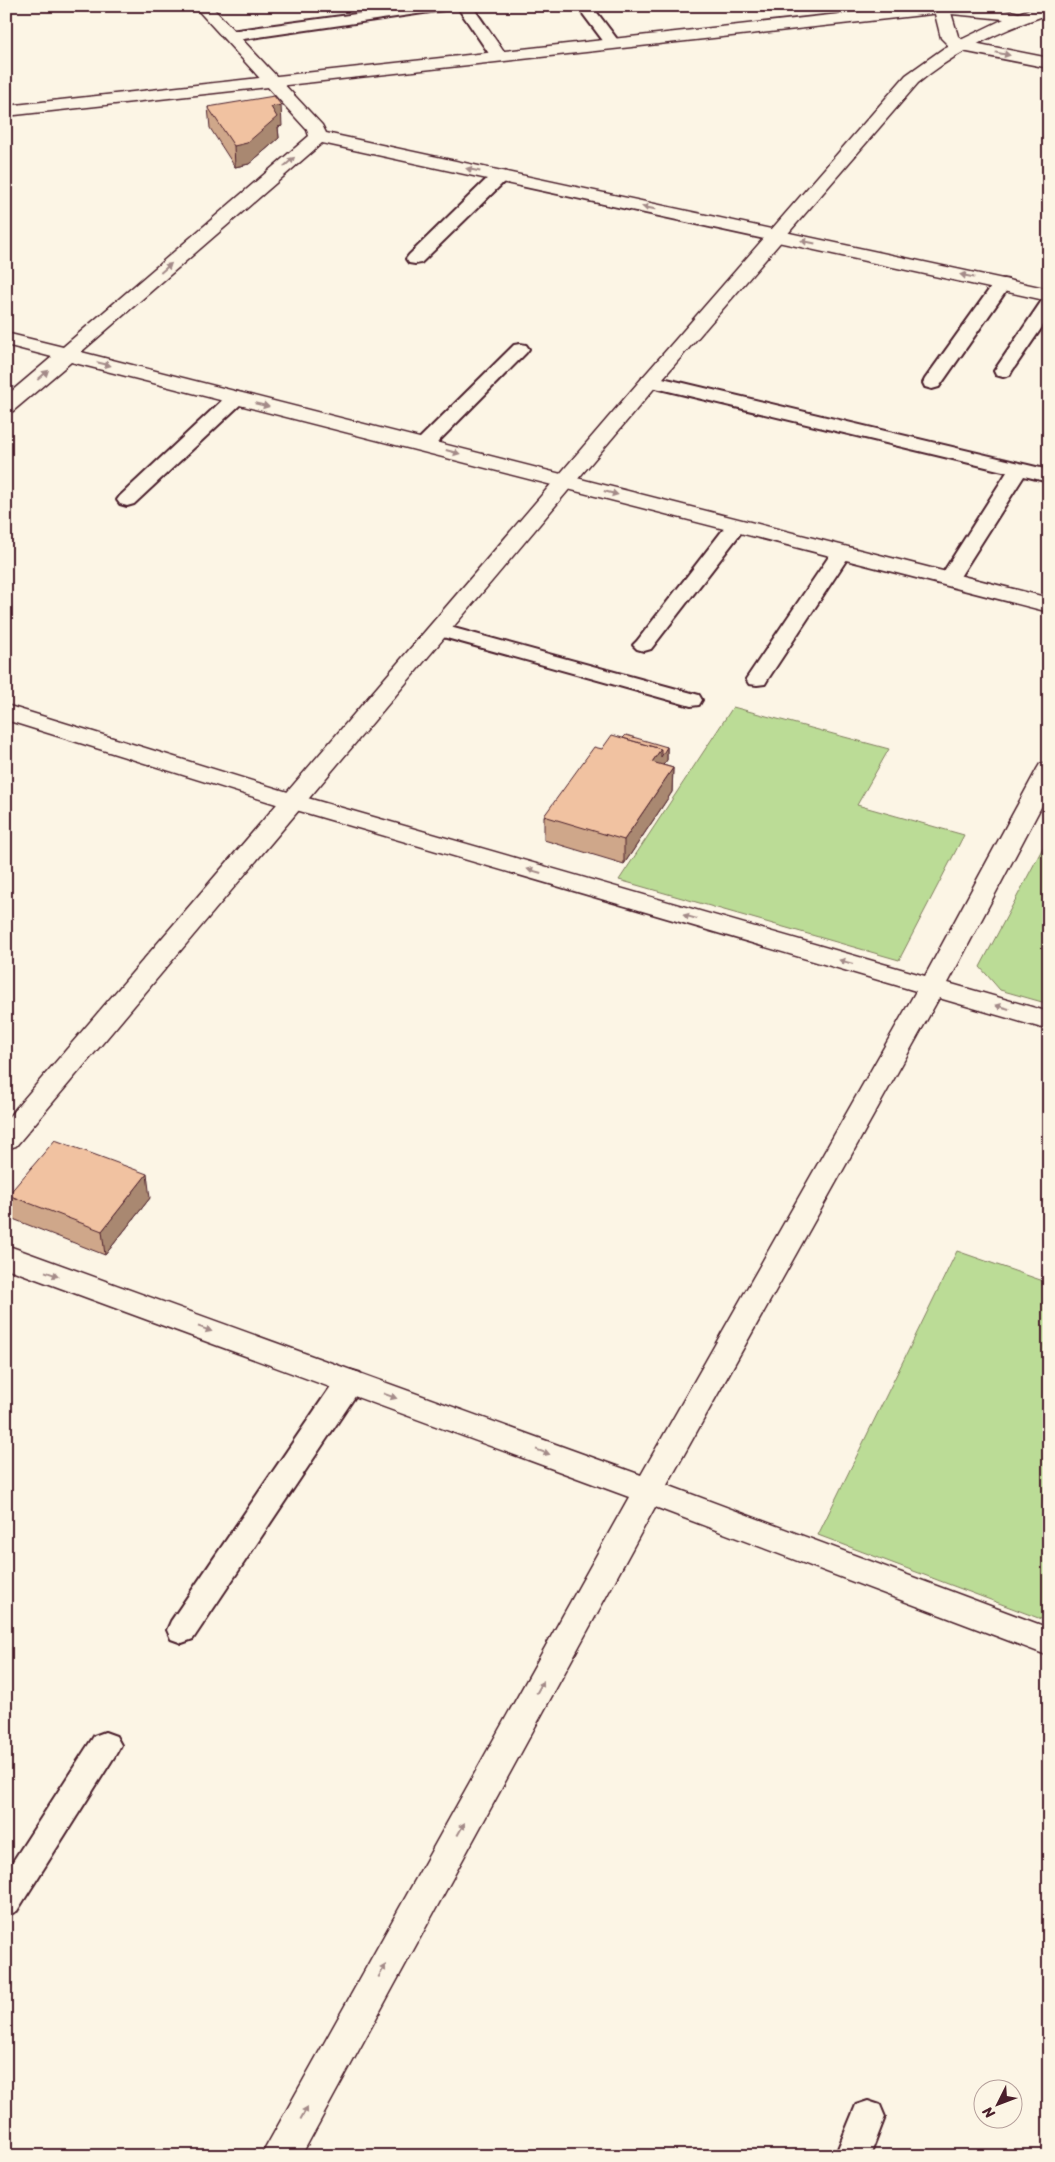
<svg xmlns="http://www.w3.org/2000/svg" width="1055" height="2162" font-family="Sriracha,sans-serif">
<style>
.green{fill:#bbdc96;stroke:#827e60}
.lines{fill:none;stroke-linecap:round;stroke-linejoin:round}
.service-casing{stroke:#4a1f2b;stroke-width:4}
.minor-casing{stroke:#4a1f2b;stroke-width:3}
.tertiary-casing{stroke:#4a1f2b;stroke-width:3}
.service{fill:#fcf5e5;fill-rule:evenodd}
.minor{fill:#fcf5e5;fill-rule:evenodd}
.tertiary{fill:#fcf5e5;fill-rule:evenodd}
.wall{fill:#cfa78a;stroke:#4a1f2b}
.shaded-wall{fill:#a98871;stroke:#4a1f2b}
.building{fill:#f1c2a1;stroke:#4a1f2b}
.oneway{fill:#a38a88}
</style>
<rect width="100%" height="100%" fill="#fcf5e5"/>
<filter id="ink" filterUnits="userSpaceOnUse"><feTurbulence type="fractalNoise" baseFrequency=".02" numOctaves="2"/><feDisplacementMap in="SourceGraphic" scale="10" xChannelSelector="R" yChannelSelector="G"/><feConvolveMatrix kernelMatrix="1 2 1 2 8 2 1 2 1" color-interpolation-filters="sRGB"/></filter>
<g filter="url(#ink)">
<!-- green -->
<g class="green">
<polygon points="733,707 889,749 857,805 964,835 899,960 619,880"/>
<polygon points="1049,836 1049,1004 1000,990 980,967"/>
<polygon points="957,1251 1049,1283 1049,1622 818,1535"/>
</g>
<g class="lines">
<defs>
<g id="service">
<polygon points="416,6 472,6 506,55 504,58 492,58 458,8 230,41 225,39 222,36 225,33 230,31"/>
<polygon points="577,6 592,6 620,43 617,46 607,46"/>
<polygon points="500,171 506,172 508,176 506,180 421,263 415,264 409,263 406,259 409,255 494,172"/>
<polygon points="1002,279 1008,280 1011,284 939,387 932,389 925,387 923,383 925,379 996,280"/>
<polygon points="1049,298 1049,317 1012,371 1010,375 1003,377 996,375 994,371 1043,299"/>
<polygon points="520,344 526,345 529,349 526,353 431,449 424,451 417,449 414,445 417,441 514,345"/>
<polygon points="650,375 1049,470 1049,482 1024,476 956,583 949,585 942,583 939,579 1007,472 643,385 641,381 643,377"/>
<polygon points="236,392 243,394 245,398 243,402 134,504 127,506 120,504 117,500 120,496 229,394"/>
<polygon points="736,520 743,522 746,526 743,530 651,649 644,651 637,649 633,645 637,641 729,522"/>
<polygon points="841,547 848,549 851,553 768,679 765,684 757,685 749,684 746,679 834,549"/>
<polygon points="439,624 699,695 702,700 699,705 691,706 432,634 429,630 432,626"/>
<polygon points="350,1370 360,1373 364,1381 360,1389 193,1639 182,1643 171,1639 167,1630 171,1621 340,1373"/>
<polygon points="105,1732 116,1736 121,1745 116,1754 17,1911 6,1916 6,1872 94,1736"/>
<polygon points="868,2101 880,2105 885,2117 870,2156 835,2156 856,2105"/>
</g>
<g id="minor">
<polygon points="194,6 211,6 322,125 326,133 1049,289 1049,301 322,143 81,352 1049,598 1049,612 71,362 13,411 6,413 6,396 52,357 6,345 6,333 63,347 309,136 307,130"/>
<polygon points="933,6 949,6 958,36 964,41 1049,58 1049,68 952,49 941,38"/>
<polygon points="6,705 304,797 925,976 1037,769 1040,764 1049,762 1049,792 948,983 1049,1012 1049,1030 939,998 667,1485 1049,1628 1049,1656 655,1507 301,2156 261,2156 629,1497 6,1268 6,1245 641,1475 916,991 286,807 6,720"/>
</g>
<path id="tertiary" d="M 911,6 L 989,6 L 1019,13 L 1038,6 L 1049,6 L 1049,14 C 1001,30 957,51 918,83 L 657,385 L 16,1146 L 6,1149 L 6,1120 L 643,377 L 906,75 L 944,48 L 1004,19 L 941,13 L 6,116 L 6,106 Z"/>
</defs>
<!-- service casing -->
<use href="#service" class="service-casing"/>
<!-- minor casing -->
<use href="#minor" class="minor-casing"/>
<!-- tertiary casing -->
<use href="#tertiary" class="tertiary-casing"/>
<!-- service -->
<use href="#service" class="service"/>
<!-- minor -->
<use href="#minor" class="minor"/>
<!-- tertiary -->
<use href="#tertiary" class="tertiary"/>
</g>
<!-- wall -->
<g class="wall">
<polygon points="208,107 282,126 278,127 279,138 249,164 235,167 210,128"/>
<polygon points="667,747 667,760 663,765 673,768 672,792 624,864 544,840 544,816 602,749"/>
<polygon points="8,1195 150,1198 105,1255 13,1219"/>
</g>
<!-- shaded-wall -->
<g class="shaded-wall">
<polygon points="281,105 282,126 278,127 279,138 249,164 235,167 234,146 271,107"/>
<polygon points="667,747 667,760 660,769 652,762 661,749"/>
<polygon points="673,768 672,792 624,864 624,840"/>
<polygon points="147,1174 150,1198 105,1255 102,1231"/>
</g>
<!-- building -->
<g class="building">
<polygon points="274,96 281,105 271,107 277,117 247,143 234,146 208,107"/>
<polygon points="612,735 661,749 652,762 673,768 624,840 544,816 594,747 602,749"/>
<polygon points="626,735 667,747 661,757 661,749 623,738"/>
<polygon points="55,1140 147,1174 102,1231 8,1195"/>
</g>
<!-- one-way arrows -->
<defs><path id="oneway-solid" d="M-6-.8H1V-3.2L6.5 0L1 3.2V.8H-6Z" transform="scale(1.25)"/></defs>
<g class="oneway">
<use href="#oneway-solid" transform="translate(1003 54) rotate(11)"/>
<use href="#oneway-solid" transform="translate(289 162) rotate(-41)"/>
<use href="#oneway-solid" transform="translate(473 170) rotate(-168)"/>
<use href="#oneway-solid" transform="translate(649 208) rotate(-168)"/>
<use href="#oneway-solid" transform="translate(808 242) rotate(-168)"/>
<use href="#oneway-solid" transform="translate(166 268) rotate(-41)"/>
<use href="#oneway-solid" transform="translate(967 276) rotate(-168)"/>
<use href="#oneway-solid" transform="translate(104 364) rotate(14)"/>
<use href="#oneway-solid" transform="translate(43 375) rotate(-41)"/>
<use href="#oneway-solid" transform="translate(262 405) rotate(14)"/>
<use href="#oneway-solid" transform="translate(453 452) rotate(15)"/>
<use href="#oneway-solid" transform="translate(611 493) rotate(15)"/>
<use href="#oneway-solid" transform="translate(534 871) rotate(-164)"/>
<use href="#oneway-solid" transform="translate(690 917) rotate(-164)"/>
<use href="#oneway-solid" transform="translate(846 962) rotate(-164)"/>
<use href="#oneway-solid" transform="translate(1002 1007) rotate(-164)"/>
<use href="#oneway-solid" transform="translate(52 1274) rotate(20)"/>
<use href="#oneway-solid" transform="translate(205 1329) rotate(20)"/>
<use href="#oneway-solid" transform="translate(390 1396) rotate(20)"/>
<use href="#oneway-solid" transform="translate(543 1452) rotate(20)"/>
<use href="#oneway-solid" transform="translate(540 1687) rotate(-61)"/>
<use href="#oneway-solid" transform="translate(461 1829) rotate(-61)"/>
<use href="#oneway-solid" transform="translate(382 1971) rotate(-61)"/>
<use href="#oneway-solid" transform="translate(304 2113) rotate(-61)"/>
</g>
</g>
<!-- margin -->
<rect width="1055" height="2162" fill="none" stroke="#fcf5e5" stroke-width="25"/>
<rect x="12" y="12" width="1030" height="2137" fill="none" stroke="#4a1f2b" stroke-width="2" filter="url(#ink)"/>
<!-- north arrow -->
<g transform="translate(998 2104) rotate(228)"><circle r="24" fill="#fcf5e5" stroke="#b59f9b"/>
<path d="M0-4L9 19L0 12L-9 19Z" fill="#4a1f2b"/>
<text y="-8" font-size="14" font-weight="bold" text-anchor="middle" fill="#4a1f2b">N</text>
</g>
</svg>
